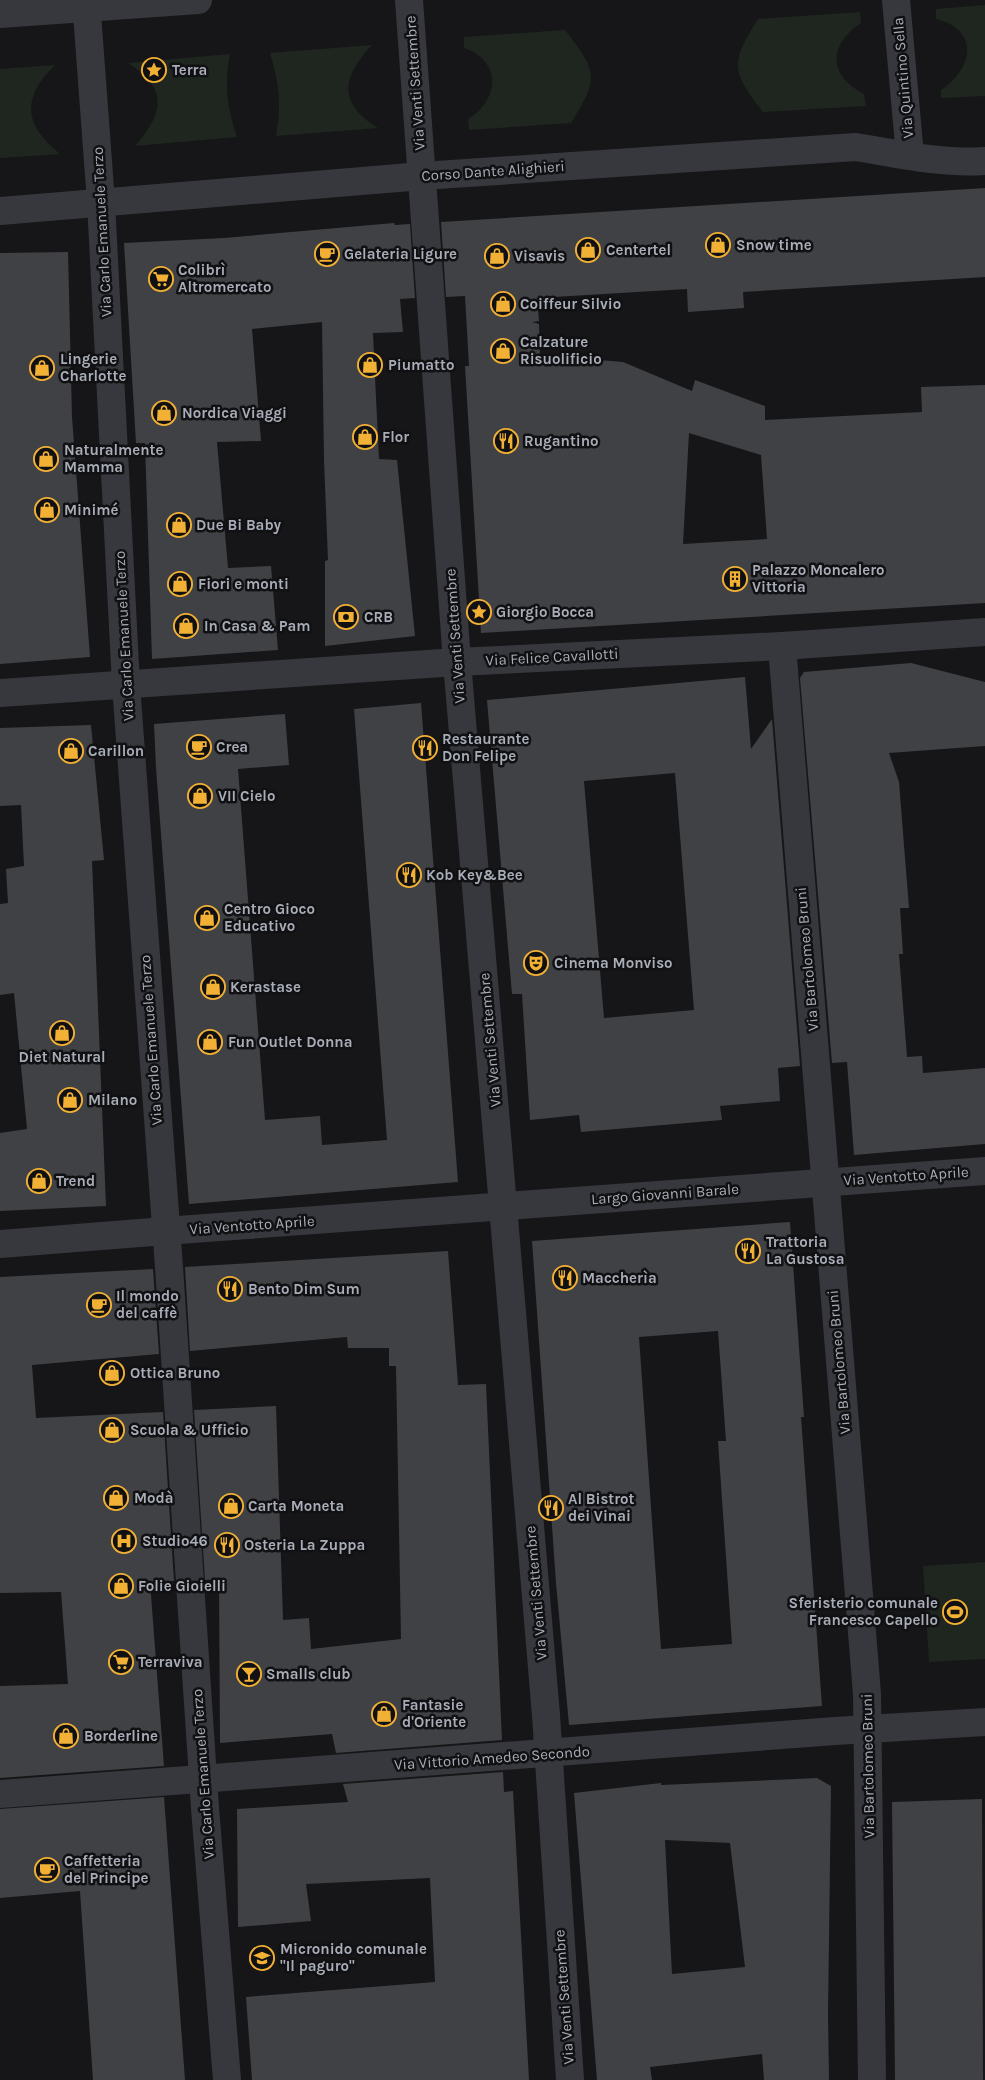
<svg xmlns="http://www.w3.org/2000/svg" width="985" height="2080" font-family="Karla,sans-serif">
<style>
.green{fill:#1e261f}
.building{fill:#404145;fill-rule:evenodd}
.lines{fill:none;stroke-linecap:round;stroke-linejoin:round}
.street{stroke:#37383d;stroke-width:28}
.labels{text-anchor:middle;stroke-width:5;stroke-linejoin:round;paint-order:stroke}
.poi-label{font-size:15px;font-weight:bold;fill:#a8adb8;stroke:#111113;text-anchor:start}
.street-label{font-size:15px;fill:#a8adb8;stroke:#111113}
</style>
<rect width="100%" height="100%" fill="#161618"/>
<!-- green -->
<g class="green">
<path d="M 985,5 L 985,96 L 941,98 L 941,90 C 964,76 982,42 950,24 C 946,22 940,20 936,19 L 936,9 Z"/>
<path d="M 860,12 L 861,23 C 827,46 829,76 864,94 L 866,106 L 763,112 C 731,71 730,63 758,19 Z"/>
<path d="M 565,30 C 598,72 599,78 571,123 L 469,130 L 468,119 C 492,105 503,74 478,55 C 475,52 469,50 464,48 L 464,37 Z"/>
<path d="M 372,45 C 342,77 337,103 378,128 L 276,136 C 282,104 279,84 270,53 Z"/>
<path d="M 230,54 C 224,84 227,108 237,137 L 135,146 C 164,113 169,89 128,63 Z"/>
<path d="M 55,65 C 21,98 24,125 60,154 L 0,158 L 0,69 Z"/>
<polygon points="985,1562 985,1659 929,1662 923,1566"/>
</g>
<!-- building -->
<g class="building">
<path d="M 985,188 L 985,277 L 743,292 L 744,308 L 688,312 L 687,289 L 537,298 L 539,321 L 532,322 L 539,324 L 540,355 L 623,362 L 692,391 L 695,380 L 765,406 L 765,420 L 922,412 L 921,387 L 985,385 L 985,603 L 481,633 L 465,366 L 469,366 L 465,296 L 446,297 L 441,222 ZM 689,433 L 761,455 L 767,539 L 683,544 Z"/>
<polygon points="394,223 395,225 410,224 415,298 400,299 403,332 373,333 376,398 379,459 397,460 415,636 325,646 325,561 328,560 324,460 322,322 252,329 261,441 217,442 228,568 271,566 278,650 152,659 145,443 136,443 124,243 224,238"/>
<polygon points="68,252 72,417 90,657 0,664 0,253"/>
<polygon points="911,663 985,682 985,746 889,753 899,782 909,908 900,908 903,954 899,954 907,1057 922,1056 923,1073 985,1068 985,1144 854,1155 847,1062 832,1063 800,678 804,672"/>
<path d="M 745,677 L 751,749 L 772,719 L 800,1066 L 778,1068 L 780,1101 L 720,1106 L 722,1120 L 581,1132 L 579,1115 L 530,1120 L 522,994 L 512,994 L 487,700 ZM 675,773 L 694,1010 L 604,1018 L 584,781 Z"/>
<polygon points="421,703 458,1182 189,1204 156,768 154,724 285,714 289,765 238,769 265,1120 320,1116 322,1145 387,1140 354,709"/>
<polygon points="91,725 104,860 92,861 106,1206 0,1211 0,1133 27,1129 14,993 0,995 0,904 8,903 6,869 24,866 21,805 0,806 0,728"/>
<path d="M 790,1222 L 804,1417 L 801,1417 L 822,1706 L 569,1725 L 556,1583 L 532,1241 ZM 718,1331 L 726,1441 L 718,1441 L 732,1644 L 661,1649 L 639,1337 Z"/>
<polygon points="448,1251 458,1385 486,1384 502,1740 336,1753 332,1734 220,1743 219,1579 205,1580 194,1410 276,1406 283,1620 309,1618 311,1649 401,1639 396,1366 389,1366 389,1348 348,1348 347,1337 190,1351 185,1267"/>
<polygon points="153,1269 159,1354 32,1365 36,1418 163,1412 174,1581 150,1582 164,1766 0,1778 0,1686 68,1684 61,1592 0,1593 0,1277"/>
<polygon points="503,1772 504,1792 513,1791 529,2080 252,2080 246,1997 435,1982 430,1878 306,1884 311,1921 238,1927 237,1809 348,1802 343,1784"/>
<path d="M 817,1778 L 831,1786 L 828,2014 L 829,2080 L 764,2080 L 762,2054 L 650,2067 L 652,2080 L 597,2080 L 574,1793 L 661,1783 L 661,1785 ZM 665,1840 L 730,1843 L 745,1967 L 672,1974 Z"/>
<polygon points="164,1797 185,2080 93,2080 80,1891 0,1898 0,1809"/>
<polygon points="982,1799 983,2080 895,2080 892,1802"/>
</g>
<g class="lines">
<!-- street -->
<g class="street">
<polyline points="86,0 101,202 126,685 169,1267 205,1808 227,2080"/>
<polyline points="409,0 457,662 546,1715 570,2080"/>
<polyline points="896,0 910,156"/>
<polyline points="0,14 198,0"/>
<path d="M 0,211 L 422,176 L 856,147 C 898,154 942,164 985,161"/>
<polyline points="782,646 867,1694 872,2080"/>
<polyline points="0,693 457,662 782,646 985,632"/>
<polyline points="0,1244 165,1231 985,1171"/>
<polyline points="0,1794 835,1731 985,1722"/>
</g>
</g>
<!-- icons -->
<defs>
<symbol id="sight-ring" viewBox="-11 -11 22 22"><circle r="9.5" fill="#111113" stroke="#f2b134" stroke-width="1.5"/><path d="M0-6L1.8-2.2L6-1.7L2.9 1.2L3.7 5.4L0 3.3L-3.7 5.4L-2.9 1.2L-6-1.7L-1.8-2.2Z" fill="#f2b134"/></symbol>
<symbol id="shop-ring" viewBox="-11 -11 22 22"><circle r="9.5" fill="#111113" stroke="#f2b134" stroke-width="1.5"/><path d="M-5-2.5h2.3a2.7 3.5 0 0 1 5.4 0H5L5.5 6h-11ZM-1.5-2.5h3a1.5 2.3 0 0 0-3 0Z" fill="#f2b134"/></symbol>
<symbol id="cafe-ring" viewBox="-11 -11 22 22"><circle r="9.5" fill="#111113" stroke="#f2b134" stroke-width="1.5"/><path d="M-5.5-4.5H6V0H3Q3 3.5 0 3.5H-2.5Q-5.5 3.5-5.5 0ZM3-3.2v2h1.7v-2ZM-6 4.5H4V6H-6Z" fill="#f2b134"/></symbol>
<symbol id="supermarket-ring" viewBox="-11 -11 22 22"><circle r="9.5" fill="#111113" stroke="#f2b134" stroke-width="1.5"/><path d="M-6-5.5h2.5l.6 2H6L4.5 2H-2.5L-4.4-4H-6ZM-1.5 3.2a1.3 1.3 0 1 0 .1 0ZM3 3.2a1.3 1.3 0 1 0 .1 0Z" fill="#f2b134"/></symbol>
<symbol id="restaurant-ring" viewBox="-11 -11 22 22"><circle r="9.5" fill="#111113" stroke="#f2b134" stroke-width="1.5"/><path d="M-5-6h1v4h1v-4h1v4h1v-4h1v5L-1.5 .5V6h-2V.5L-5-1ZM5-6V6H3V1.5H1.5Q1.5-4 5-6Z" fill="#f2b134"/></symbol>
<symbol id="building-ring" viewBox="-11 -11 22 22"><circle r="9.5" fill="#111113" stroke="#f2b134" stroke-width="1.5"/><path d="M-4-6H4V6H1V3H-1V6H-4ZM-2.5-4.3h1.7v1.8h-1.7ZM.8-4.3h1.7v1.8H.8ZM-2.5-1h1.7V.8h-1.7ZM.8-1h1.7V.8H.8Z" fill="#f2b134"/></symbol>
<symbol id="bank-ring" viewBox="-11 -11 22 22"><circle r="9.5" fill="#111113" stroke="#f2b134" stroke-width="1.5"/><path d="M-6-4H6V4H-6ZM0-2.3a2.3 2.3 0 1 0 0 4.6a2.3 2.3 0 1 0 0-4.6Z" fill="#f2b134"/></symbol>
<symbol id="theatre-ring" viewBox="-11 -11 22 22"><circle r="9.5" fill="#111113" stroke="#f2b134" stroke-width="1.5"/><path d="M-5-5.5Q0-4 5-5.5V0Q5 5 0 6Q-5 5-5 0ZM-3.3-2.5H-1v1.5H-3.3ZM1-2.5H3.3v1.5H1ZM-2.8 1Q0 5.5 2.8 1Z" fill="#f2b134"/></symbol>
<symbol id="hospital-ring" viewBox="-11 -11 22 22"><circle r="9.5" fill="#111113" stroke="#f2b134" stroke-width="1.5"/><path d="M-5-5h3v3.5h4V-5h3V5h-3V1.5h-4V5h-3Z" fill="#f2b134"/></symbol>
<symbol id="stadium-ring" viewBox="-11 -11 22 22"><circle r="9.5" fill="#111113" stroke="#f2b134" stroke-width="1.5"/><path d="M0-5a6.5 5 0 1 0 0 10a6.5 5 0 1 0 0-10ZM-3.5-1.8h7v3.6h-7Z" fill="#f2b134"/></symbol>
<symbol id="bar-ring" viewBox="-11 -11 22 22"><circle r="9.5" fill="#111113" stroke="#f2b134" stroke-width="1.5"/><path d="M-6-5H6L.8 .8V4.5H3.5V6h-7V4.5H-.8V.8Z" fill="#f2b134"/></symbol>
<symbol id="school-ring" viewBox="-11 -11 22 22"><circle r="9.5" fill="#111113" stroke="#f2b134" stroke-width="1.5"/><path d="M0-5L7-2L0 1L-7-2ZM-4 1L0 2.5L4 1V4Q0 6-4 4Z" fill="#f2b134"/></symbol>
</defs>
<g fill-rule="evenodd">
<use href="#sight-ring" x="140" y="56" width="28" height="28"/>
<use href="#shop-ring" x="704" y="231" width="28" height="28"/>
<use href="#shop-ring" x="574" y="236" width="28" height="28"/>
<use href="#cafe-ring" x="313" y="240" width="28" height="28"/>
<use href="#shop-ring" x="483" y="242" width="28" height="28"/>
<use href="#supermarket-ring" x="147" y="265" width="28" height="28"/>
<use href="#shop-ring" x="489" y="290" width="28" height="28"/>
<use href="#shop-ring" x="489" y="337" width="28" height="28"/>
<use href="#shop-ring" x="356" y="351" width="28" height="28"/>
<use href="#shop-ring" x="28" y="354" width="28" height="28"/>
<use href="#shop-ring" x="150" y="399" width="28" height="28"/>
<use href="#shop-ring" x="351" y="423" width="28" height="28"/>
<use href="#restaurant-ring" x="492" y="427" width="28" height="28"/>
<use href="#shop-ring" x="32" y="445" width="28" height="28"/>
<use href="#shop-ring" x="33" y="496" width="28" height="28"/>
<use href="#shop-ring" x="165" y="511" width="28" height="28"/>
<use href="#building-ring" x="721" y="565" width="28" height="28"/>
<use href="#shop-ring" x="166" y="570" width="28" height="28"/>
<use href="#sight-ring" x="465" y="598" width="28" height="28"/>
<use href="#bank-ring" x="332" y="603" width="28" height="28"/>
<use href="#shop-ring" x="172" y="612" width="28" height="28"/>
<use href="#cafe-ring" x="185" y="733" width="28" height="28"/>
<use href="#restaurant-ring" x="411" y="734" width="28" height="28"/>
<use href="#shop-ring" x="57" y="737" width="28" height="28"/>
<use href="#shop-ring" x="186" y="782" width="28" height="28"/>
<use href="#restaurant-ring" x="395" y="861" width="28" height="28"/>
<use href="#shop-ring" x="193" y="904" width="28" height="28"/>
<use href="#theatre-ring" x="522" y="949" width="28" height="28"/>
<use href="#shop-ring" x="199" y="973" width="28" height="28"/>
<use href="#shop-ring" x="48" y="1019" width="28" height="28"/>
<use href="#shop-ring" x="196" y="1028" width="28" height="28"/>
<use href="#shop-ring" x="56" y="1086" width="28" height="28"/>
<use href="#shop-ring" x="25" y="1167" width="28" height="28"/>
<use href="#restaurant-ring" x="734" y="1237" width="28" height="28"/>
<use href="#restaurant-ring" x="551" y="1264" width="28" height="28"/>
<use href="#restaurant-ring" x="216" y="1275" width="28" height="28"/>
<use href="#cafe-ring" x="85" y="1291" width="28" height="28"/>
<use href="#shop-ring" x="98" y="1359" width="28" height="28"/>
<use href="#shop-ring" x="98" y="1416" width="28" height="28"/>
<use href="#shop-ring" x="102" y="1484" width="28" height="28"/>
<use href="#shop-ring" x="217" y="1492" width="28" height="28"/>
<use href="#restaurant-ring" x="537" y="1494" width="28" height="28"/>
<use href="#hospital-ring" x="110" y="1527" width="28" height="28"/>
<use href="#restaurant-ring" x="213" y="1531" width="28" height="28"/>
<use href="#shop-ring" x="107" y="1572" width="28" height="28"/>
<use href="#stadium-ring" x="941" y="1598" width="28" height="28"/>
<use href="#supermarket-ring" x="107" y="1648" width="28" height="28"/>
<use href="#bar-ring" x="235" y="1660" width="28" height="28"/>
<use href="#shop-ring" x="370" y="1700" width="28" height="28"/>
<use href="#shop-ring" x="52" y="1722" width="28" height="28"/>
<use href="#cafe-ring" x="33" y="1856" width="28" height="28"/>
<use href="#school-ring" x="248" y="1944" width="28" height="28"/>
</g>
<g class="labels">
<!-- poi labels -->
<g class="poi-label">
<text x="172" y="75">Terra</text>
<text x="736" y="250">Snow time</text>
<text x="606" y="255">Centertel</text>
<text x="344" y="259">Gelateria Ligure</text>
<text x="514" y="261">Visavis</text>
<text x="178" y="275">Colibrì<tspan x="178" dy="17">Altromercato</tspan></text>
<text x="520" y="309">Coiffeur Silvio</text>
<text x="520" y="347">Calzature<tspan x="520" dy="17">Risuolificio</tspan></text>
<text x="60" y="364">Lingerie<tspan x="60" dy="17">Charlotte</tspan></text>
<text x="388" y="370">Piumatto</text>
<text x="182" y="418">Nordica Viaggi</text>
<text x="382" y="442">Flor</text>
<text x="524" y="446">Rugantino</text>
<text x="64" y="455">Naturalmente<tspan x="64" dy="17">Mamma</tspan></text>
<text x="64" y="515">Minimé</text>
<text x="196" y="530">Due Bi Baby</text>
<text x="752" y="575">Palazzo Moncalero<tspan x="752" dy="17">Vittoria</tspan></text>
<text x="198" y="589">Fiori e monti</text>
<text x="496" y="617">Giorgio Bocca</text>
<text x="364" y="622">CRB</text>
<text x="204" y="631">In Casa &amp; Pam</text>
<text x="442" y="744">Restaurante<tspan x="442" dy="17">Don Felipe</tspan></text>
<text x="216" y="752">Crea</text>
<text x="88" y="756">Carillon</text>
<text x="218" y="801">VII Cielo</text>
<text x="426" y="880">Kob Key&amp;Bee</text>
<text x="224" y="914">Centro Gioco<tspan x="224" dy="17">Educativo</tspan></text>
<text x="554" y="968">Cinema Monviso</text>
<text x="230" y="992">Kerastase</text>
<text x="228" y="1047">Fun Outlet Donna</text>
<text x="62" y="1062" text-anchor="middle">Diet Natural</text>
<text x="88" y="1105">Milano</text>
<text x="56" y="1186">Trend</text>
<text x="766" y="1247">Trattoria<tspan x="766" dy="17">La Gustosa</tspan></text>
<text x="582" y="1283">Maccherìa</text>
<text x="248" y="1294">Bento Dim Sum</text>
<text x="116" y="1301">Il mondo<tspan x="116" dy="17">del caffè</tspan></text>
<text x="130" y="1378">Ottica Bruno</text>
<text x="130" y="1435">Scuola &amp; Ufficio</text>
<text x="134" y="1503">Modà</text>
<text x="568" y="1504">Al Bistrot<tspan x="568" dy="17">dei Vinai</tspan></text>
<text x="248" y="1511">Carta Moneta</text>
<text x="142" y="1546">Studio46</text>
<text x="244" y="1550">Osteria La Zuppa</text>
<text x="138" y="1591">Folie Gioielli</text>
<text x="938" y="1608" text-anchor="end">Sferisterio comunale<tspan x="938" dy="17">Francesco Capello</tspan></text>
<text x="138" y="1667">Terraviva</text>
<text x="266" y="1679">Smalls club</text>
<text x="402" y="1710">Fantasie<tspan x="402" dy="17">d'Oriente</tspan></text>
<text x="84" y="1741">Borderline</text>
<text x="64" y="1866">Caffetteria<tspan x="64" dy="17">del Principe</tspan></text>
<text x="280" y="1954">Micronido comunale<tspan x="280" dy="17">"Il paguro"</tspan></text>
</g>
<!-- street labels -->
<g class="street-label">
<text transform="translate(903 78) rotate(-95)" y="5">Via Quintino Sella</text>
<text transform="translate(415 83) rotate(-94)" y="5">Via Venti Settembre</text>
<text transform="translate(493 171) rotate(-4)" y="5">Corso Dante Alighieri</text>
<text transform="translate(102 232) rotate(-93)" y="5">Via Carlo Emanuele Terzo</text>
<text transform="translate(124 636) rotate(-93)" y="5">Via Carlo Emanuele Terzo</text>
<text transform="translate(455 636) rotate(-94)" y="5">Via Venti Settembre</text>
<text transform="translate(552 657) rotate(-3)" y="5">Via Felice Cavallotti</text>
<text transform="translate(807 959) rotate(-95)" y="5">Via Bartolomeo Bruni</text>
<text transform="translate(151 1040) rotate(-94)" y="5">Via Carlo Emanuele Terzo</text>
<text transform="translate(490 1040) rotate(-95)" y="5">Via Venti Settembre</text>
<text transform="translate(906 1176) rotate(-4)" y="5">Via Ventotto Aprile</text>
<text transform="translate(665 1194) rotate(-4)" y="5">Largo Giovanni Barale</text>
<text transform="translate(252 1225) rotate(-4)" y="5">Via Ventotto Aprile</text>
<text transform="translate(839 1362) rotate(-95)" y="5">Via Bartolomeo Bruni</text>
<text transform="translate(536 1593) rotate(-95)" y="5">Via Venti Settembre</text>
<text transform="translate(492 1758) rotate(-4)" y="5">Via Vittorio Amedeo Secondo</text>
<text transform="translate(868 1766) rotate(-91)" y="5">Via Bartolomeo Bruni</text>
<text transform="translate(203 1774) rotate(-94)" y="5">Via Carlo Emanuele Terzo</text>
<text transform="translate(564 1997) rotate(-94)" y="5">Via Venti Settembre</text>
</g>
</g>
</svg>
